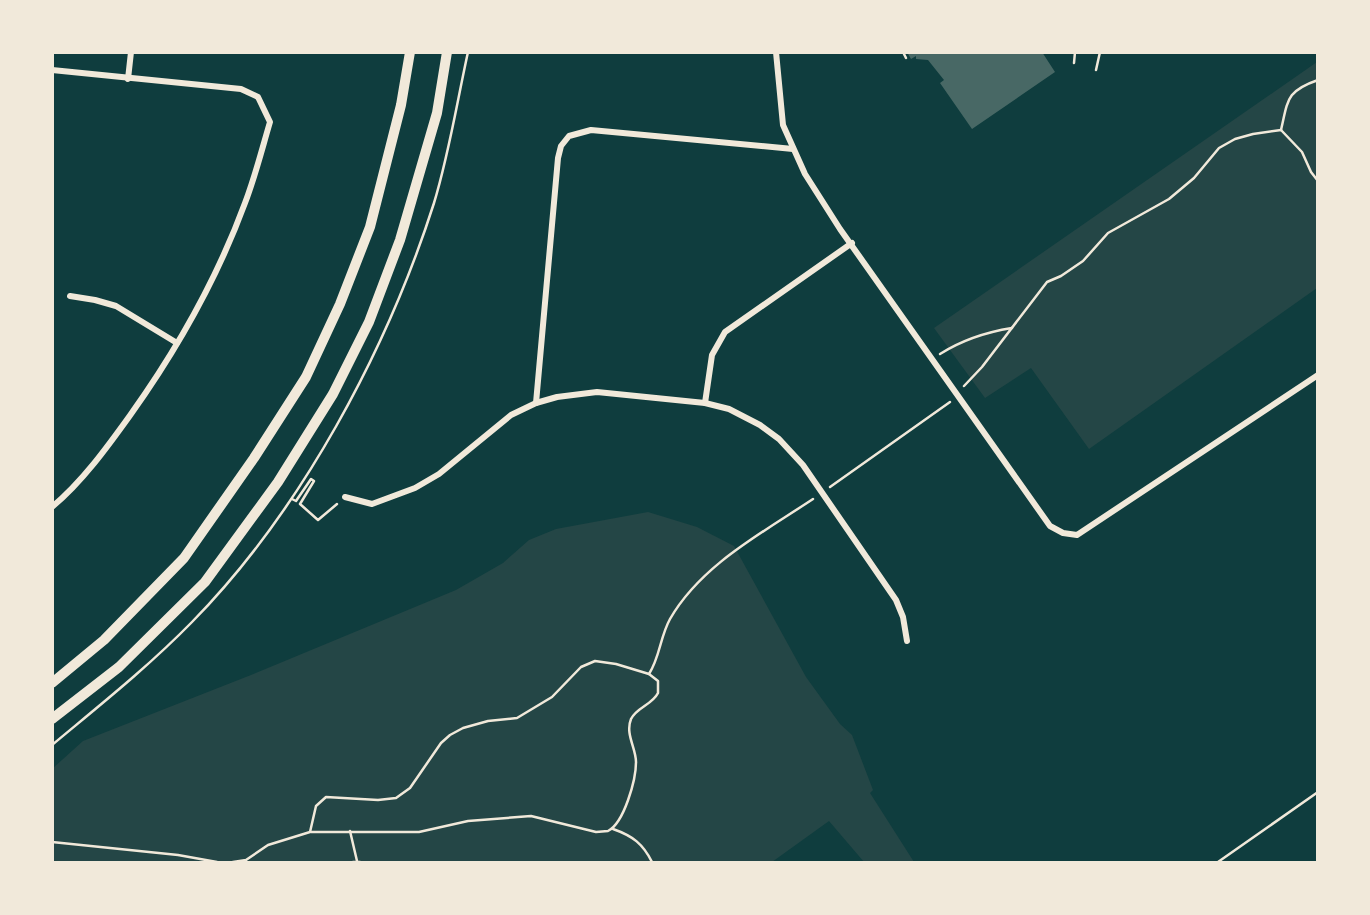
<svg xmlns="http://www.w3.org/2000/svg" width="1370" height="915" font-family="Mulish,sans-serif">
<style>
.green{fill:#244646}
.building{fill:#486865}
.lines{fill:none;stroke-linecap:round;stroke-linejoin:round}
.path{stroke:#f1e9da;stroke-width:2.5}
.minor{stroke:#f1e9da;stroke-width:6}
.secondary{stroke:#f1e9da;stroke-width:10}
</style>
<rect width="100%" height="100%" fill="#0f3d3e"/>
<!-- green -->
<g class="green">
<polygon points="1317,62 1317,288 1089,449 1031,368 985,398 934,328"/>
<polygon points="648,512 697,527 734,546 806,677 840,724 852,735 873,790 870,793 914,862 864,862 829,821 772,862 53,862 52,769 83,741 251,675 456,590 503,563 529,540 556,529"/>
</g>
<!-- building -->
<polygon class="building" points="907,52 1042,52 1055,72 972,129 940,83 944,80 928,60 916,59 916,56 911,59"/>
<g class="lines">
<!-- path -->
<g class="path">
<polyline points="903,52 906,58"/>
<polyline points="1074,63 1075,52"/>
<polyline points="1096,70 1100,52"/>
<path d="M 1281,130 C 1288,100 1286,91 1318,80"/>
<polyline points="1281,130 1302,152 1311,172 1318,181"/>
<path d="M 940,354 C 962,340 987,332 1012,328"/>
<polyline points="964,386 982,367 1047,282 1061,276 1083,261 1108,233 1169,199 1194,178 1219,148 1235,139 1253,134 1281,130"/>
<polyline points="830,487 950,402"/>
<polyline points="292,499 296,501 311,479 314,481 300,504 318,520 337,504"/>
<path d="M 52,745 C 100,705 148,667 192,622 C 301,511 387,350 434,203 C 449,154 457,102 468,52"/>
<path d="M 613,829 C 633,836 643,844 652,862"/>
<polyline points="350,831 357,861"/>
<path d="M 311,832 L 419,832 L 468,821 L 531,816 L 596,832 L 608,831 C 624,823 636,780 636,762 C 636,748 625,734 631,719 C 637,707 652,705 658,693 L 658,681 L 649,674"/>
<polyline points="52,842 178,855 217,862"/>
<path d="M 233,862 L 246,860 L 268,845 L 310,832 L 316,806 L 326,797 L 378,800 L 396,798 L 410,788 L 441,743 L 450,735 L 463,728 L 488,721 L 517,718 L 552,697 L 581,667 L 595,661 L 616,664 L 649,674 C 660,657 660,637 670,619 C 701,565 762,533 813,499"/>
<polyline points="353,862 360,862"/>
<polyline points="1218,862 1318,792"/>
</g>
<!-- minor -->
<g class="minor">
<polyline points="776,52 783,125 805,174 840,229 1050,526 1063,533 1077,535 1318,375"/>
<path d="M 52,70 L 241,89 L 258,97 L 270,122 C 262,149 255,177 245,203 C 217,279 178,348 131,414 C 108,446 83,481 52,507"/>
<polyline points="128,79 131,52"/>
<polyline points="70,296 95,300 116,306 177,343"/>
<polyline points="536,403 558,158 561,146 569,136 591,130 793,149"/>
<polyline points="705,403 712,355 725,332 852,243"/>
<polyline points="345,497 372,504 415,488 439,474 511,415 536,403 557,397 597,392 705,403 729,409 760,425 779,439 803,465 896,600 903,617 907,641"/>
</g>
<!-- secondary -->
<g class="secondary">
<polyline points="52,683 104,640 184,558 254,458 306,377 340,304 370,227 401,105 410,52"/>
<polyline points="52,719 119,667 205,582 278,482 333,394 369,322 400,240 437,113 447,52"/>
</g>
</g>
<!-- border -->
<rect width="1370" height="915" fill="none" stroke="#f1e9da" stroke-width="108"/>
</svg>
